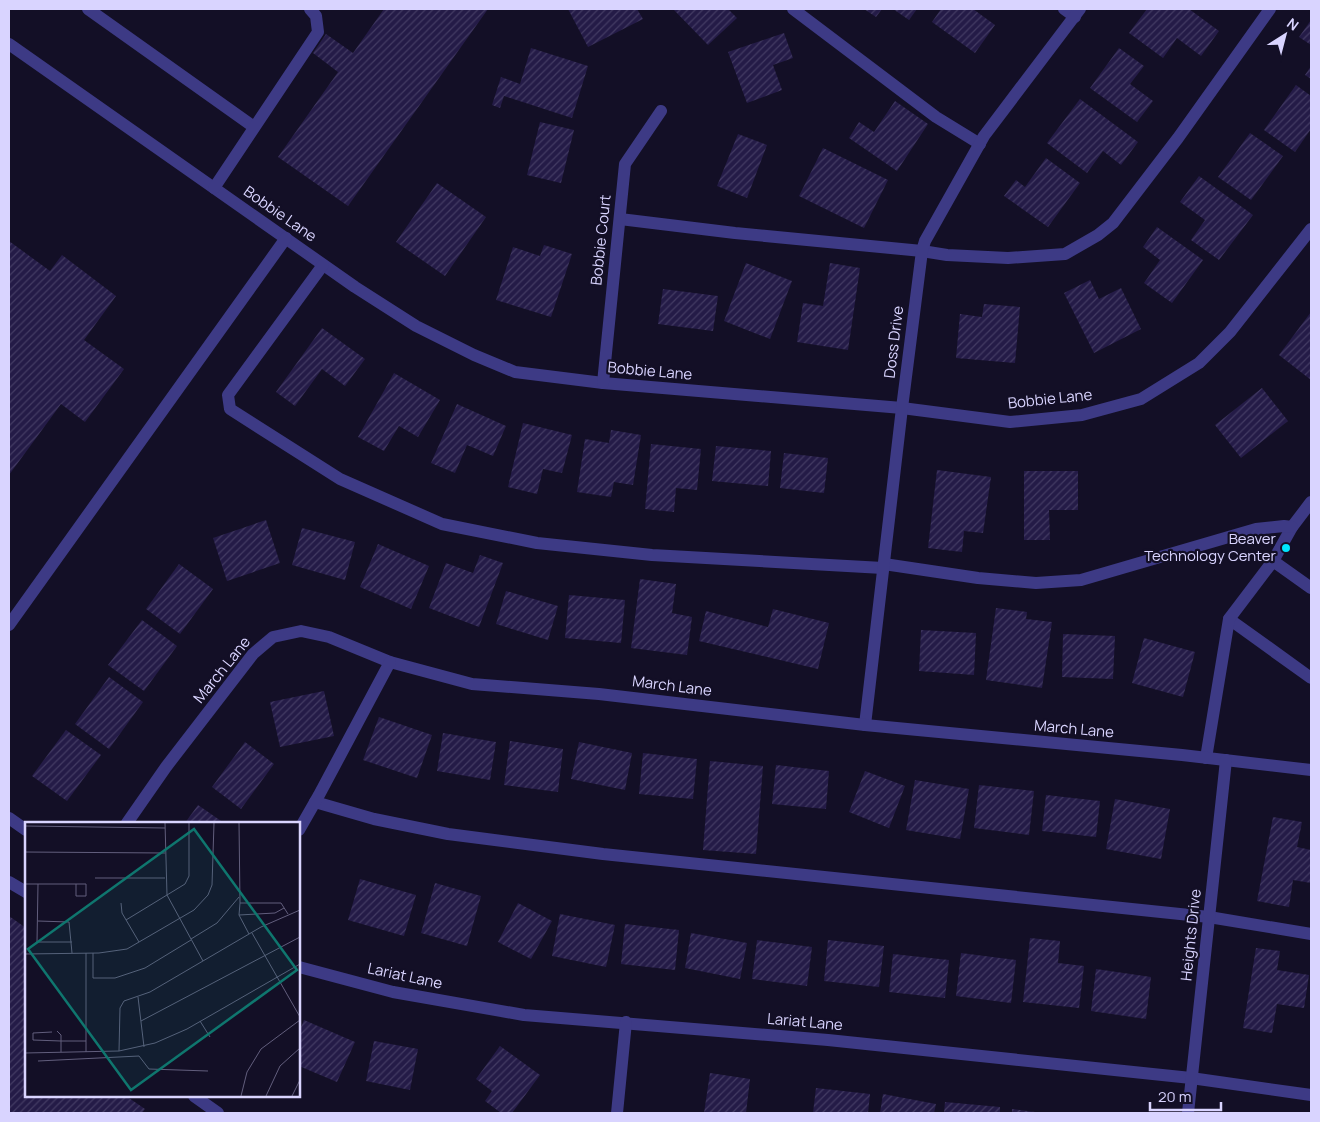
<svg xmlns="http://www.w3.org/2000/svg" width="1320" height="1122" font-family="Manrope,sans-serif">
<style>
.building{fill:url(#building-hatch)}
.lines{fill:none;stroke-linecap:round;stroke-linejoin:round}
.minor{stroke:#3d3a85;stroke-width:12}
.poi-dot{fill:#00e5ff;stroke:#130f26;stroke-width:2}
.labels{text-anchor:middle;stroke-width:4.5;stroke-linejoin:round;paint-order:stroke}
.street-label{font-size:15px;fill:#d9d4ff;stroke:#130f26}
.poi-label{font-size:15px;fill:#d9d4ff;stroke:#130f26;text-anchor:end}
.inset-road{fill:none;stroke:#625e7d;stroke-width:1}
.view{fill:#0f766e;fill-opacity:0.15;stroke:#0f766e;stroke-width:2.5}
.inset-edge{fill:none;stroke:#d9d4ff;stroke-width:2.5}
</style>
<defs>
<pattern id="building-hatch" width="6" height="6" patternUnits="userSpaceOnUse" patternTransform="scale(1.25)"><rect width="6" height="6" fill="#241b47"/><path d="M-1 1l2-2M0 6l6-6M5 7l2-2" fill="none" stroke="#433b63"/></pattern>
</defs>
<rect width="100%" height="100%" fill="#130f26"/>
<!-- building -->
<g class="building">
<polygon points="384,9 488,9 348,206 278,157 338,72 313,53 326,34 353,53"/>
<polygon points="568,9 637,9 643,19 588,47"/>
<polygon points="673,9 728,9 737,18 708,45"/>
<polygon points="864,9 882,9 876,17"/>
<polygon points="893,9 917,9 909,20"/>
<polygon points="941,9 973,9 995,25 975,53 932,22"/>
<polygon points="1147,9 1189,9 1219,31 1201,56 1177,38 1163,58 1129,33"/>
<polygon points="1311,20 1311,45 1299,37"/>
<polygon points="784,33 793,58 773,65 782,90 747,103 728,52"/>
<polygon points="531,48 588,66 572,118 504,96 500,108 492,105 501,77 520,84"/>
<polygon points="1119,48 1144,66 1130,84 1153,101 1137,122 1090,88"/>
<polygon points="1311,66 1311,79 1305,75"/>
<polygon points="1296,85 1311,96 1311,129 1295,152 1264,130"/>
<polygon points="1080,99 1138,142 1121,165 1103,151 1087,173 1047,143"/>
<polygon points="895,101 928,124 897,171 849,138 859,122 874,132"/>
<polygon points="540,122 574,130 561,183 527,175"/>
<polygon points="1250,133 1283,156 1251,200 1218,177"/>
<polygon points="738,134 767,145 747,198 717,186"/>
<polygon points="823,148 888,180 864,228 799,196"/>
<polygon points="1046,158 1080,183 1048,227 1004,196 1016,180 1025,187"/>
<polygon points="1199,176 1253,215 1219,260 1191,240 1205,220 1180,202"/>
<polygon points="437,183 486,217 445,276 396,242"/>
<polygon points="1157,227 1203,260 1172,303 1144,283 1160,260 1143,247"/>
<polygon points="9,241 50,271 62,255 116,296 84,340 124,369 85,422 61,404 9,475"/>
<polygon points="544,245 572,254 551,317 496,300 513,247 540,256"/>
<polygon points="746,263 792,281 770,339 724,321"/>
<polygon points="830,263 860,268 848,350 797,342 803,303 823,306"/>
<polygon points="1090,280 1099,299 1121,288 1141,329 1094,353 1064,293"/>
<polygon points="663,289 718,296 713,331 658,324"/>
<polygon points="984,304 1020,307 1015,363 956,358 960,314 982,317"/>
<polygon points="1311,312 1311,380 1279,355"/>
<polygon points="322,328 365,359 345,386 322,369 295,406 276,392"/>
<polygon points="394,373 440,400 418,437 399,426 384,451 358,437"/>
<polygon points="1262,388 1288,421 1241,458 1215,425"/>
<polygon points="457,404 506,426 493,456 467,445 455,473 431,463"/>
<polygon points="523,423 572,435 562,473 543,469 537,494 508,487"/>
<polygon points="611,430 641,435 633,485 614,482 611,497 577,492 585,439 609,443"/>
<polygon points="651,444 701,449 697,490 676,488 674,512 645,509"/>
<polygon points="716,446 771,451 768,486 712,481"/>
<polygon points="784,453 828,458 824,493 780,488"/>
<polygon points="937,470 991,477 983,533 964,531 962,552 928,548"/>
<polygon points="1024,471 1078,471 1078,510 1049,510 1050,540 1024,540"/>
<polygon points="266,520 280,563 227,581 213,538"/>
<polygon points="302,528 355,542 345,580 292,565"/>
<polygon points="378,544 429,566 411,609 360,587"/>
<polygon points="480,555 503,563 479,627 429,608 446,563 473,573"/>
<polygon points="179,564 213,589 180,634 146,609"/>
<polygon points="640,579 676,584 672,613 692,617 687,655 631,648"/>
<polygon points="506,591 558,606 548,640 496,624"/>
<polygon points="569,595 625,600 621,643 565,638"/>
<polygon points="996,608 1027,612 1026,619 1052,622 1042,688 986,680"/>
<polygon points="773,609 829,623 818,669 699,641 706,611 768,627"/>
<polygon points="142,620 177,646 144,691 108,665"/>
<polygon points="921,630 976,633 974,675 919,671"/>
<polygon points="1063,634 1115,636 1113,679 1062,677"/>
<polygon points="1144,638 1195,652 1183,697 1132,683"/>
<polygon points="109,677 143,702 109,749 75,724"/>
<polygon points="324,691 334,736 280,747 270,702"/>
<polygon points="379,717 432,735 417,778 363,760"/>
<polygon points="66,730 101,755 67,801 32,776"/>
<polygon points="443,733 496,742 490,780 437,771"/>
<polygon points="510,741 563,749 558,792 504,785"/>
<polygon points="245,742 274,764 241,809 212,787"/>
<polygon points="579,742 632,753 625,790 571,779"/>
<polygon points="643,753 697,759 693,799 639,794"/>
<polygon points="710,761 763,766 756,854 703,850"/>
<polygon points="776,765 829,771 826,809 772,804"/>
<polygon points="865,771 905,786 889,828 849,812"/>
<polygon points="915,780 969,789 960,839 906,830"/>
<polygon points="979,785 1034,791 1029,835 974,828"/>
<polygon points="1046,795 1100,801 1096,837 1042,831"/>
<polygon points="1115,799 1170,809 1161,859 1106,849"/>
<polygon points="198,805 224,823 185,823"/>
<polygon points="1273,817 1302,822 1297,847 1311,850 1311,883 1293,880 1289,907 1257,901"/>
<polygon points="360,879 416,895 404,936 348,920"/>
<polygon points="435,883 481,896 467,946 421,933"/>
<polygon points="518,903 552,921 531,959 498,942"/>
<polygon points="560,914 615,925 606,967 552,956"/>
<polygon points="9,916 26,928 26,1096 126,1096 145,1109 142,1113 9,1113"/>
<polygon points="625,924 679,930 675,970 621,964"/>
<polygon points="691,933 747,943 740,979 685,968"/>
<polygon points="1030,938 1060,941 1058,963 1084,966 1079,1008 1023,1002"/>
<polygon points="757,940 812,947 807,986 752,979"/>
<polygon points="828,940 884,946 879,987 824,981"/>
<polygon points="1256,948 1280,951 1277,970 1309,975 1304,1008 1277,1004 1272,1033 1243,1028"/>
<polygon points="961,953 1016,960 1011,1003 956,996"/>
<polygon points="893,954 949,960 945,998 889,992"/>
<polygon points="1096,969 1151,977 1146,1019 1091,1011"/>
<polygon points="304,1020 355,1042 337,1082 299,1066 299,1032"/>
<polygon points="374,1041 418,1049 410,1090 366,1081"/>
<polygon points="500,1046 540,1075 512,1113 501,1113 485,1101 492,1091 476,1079"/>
<polygon points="710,1073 750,1079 746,1113 704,1113"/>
<polygon points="816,1088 870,1094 868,1113 813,1113"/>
<polygon points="883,1094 936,1104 934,1113 880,1113"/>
<polygon points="945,1102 1000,1107 1000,1113 944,1113"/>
<polygon points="1012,1109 1035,1112 1035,1113 1012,1113"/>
</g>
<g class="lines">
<!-- minor -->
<g class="minor">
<polyline points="88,9 254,127"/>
<polyline points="793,9 936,117 980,144"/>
<polyline points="1064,9 1075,17"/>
<polyline points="9,44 355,287 416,326 474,355 515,372 603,383 902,408 1010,422 1082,415 1141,399 1199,363 1230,332 1311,229"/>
<polyline points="214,188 318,32 316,16 310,9"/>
<polyline points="620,219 735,233 922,251 947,255 1008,258 1065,254 1098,235 1113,223 1178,138 1270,9"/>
<polyline points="323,265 228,395 230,409 340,479 442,524 537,543 652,555 883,568"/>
<polyline points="603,383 625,164 661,111"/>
<polyline points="1273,561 1292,527 1311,502"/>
<polyline points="884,564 978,578 1036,583 1081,580 1256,529 1284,526 1292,527"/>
<polyline points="1229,619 1311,678"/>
<polyline points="9,625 286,238"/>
<polyline points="865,725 902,408 922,251 925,241 984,136 1080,9"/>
<polyline points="1206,758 1229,619 1273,561 1311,588"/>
<polyline points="315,802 374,819 448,834 603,854 1209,917 1311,934"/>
<polyline points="9,818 26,830"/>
<polyline points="127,823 166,767 253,654 273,637 301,631 329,637 390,662 472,684 599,694 865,725 1182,755 1311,770"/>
<polyline points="299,830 319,795 390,662"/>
<polyline points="9,882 26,892"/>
<polyline points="299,967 393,992 524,1015 828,1040 1191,1078 1311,1095"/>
<polyline points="194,1096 218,1113"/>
<polyline points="617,1113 626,1022"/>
<polyline points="1188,1113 1226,760"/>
</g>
</g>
<!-- markers -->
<circle class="poi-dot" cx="1286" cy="548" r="5"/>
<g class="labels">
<!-- street labels -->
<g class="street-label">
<text transform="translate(280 214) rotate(35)" y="5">Bobbie Lane</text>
<text transform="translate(601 240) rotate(-84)" y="5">Bobbie Court</text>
<text transform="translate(894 342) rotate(-83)" y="5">Doss Drive</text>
<text transform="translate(650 371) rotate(5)" y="5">Bobbie Lane</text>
<text transform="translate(1050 399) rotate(-6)" y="5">Bobbie Lane</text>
<text transform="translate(222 670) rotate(-51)" y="5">March Lane</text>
<text transform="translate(672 686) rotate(7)" y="5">March Lane</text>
<text transform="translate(1074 729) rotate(5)" y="5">March Lane</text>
<text transform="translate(1191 935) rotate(-84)" y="5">Heights Drive</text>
<text transform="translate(405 976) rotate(12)" y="5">Lariat Lane</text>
<text transform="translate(805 1022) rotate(5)" y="5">Lariat Lane</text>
</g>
<!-- poi labels -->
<g class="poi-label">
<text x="1276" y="544">Beaver<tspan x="1276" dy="17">Technology Center</tspan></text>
</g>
</g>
<!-- overview -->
<g transform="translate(25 822)">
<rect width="275" height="275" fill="#130f26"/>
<path class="inset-road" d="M 140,1 L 142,73 L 178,139M 214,1 L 215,81M 275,1 L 275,44M 0,4 L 140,6M 0,30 L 140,31M 70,56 L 140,56M 0,62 L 13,62 L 12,120 L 47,120M 13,62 L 61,62 L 61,74 L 51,74 L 51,62M 96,81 L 97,91 L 114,120M 214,93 L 250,91 L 259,86M 101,98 L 160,62 L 164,54 L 164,1M 13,99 L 44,100 L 47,131M 227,111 L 275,195M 224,112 L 214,93 L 215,81 L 256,81 L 263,92M 166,117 L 192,101 L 214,75M 61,131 L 61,230M 68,131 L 68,156 L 90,156 L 120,146 L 166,118M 0,132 L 74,131 L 102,127 L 169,88 L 183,73 L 187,63 L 189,1M 113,175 L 119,225M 116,199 L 275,115M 175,199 L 185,215M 27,210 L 8,211 L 8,218 L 36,219 L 36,213 L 32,209M 94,229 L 95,186 L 99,179 L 125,170 L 236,105 L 275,88M 36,230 L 36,219 L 61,219M 0,231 L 94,229 L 130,221 L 162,207 L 275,142M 13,239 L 114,234 L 124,247 L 183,249M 216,274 L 222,250 L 236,227 L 275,198M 241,274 L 255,244 L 275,226M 267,274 L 275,258"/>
<path class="view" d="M 169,7 L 272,148 L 106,268 L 3,127 Z"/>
<rect width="275" height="275" class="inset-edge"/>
</g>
<!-- border -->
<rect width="1320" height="1122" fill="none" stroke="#d9d4ff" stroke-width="20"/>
<!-- north arrow -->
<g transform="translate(1285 35) rotate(36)" stroke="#130f26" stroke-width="4" paint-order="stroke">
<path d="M0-4L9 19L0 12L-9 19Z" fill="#d9d4ff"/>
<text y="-8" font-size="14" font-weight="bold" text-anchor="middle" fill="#d9d4ff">N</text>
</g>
<!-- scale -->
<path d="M1150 1102v8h71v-8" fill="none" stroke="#d9d4ff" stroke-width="2.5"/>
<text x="1158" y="1102" font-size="15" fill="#d9d4ff" stroke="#130f26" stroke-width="4" paint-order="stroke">20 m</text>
</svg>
